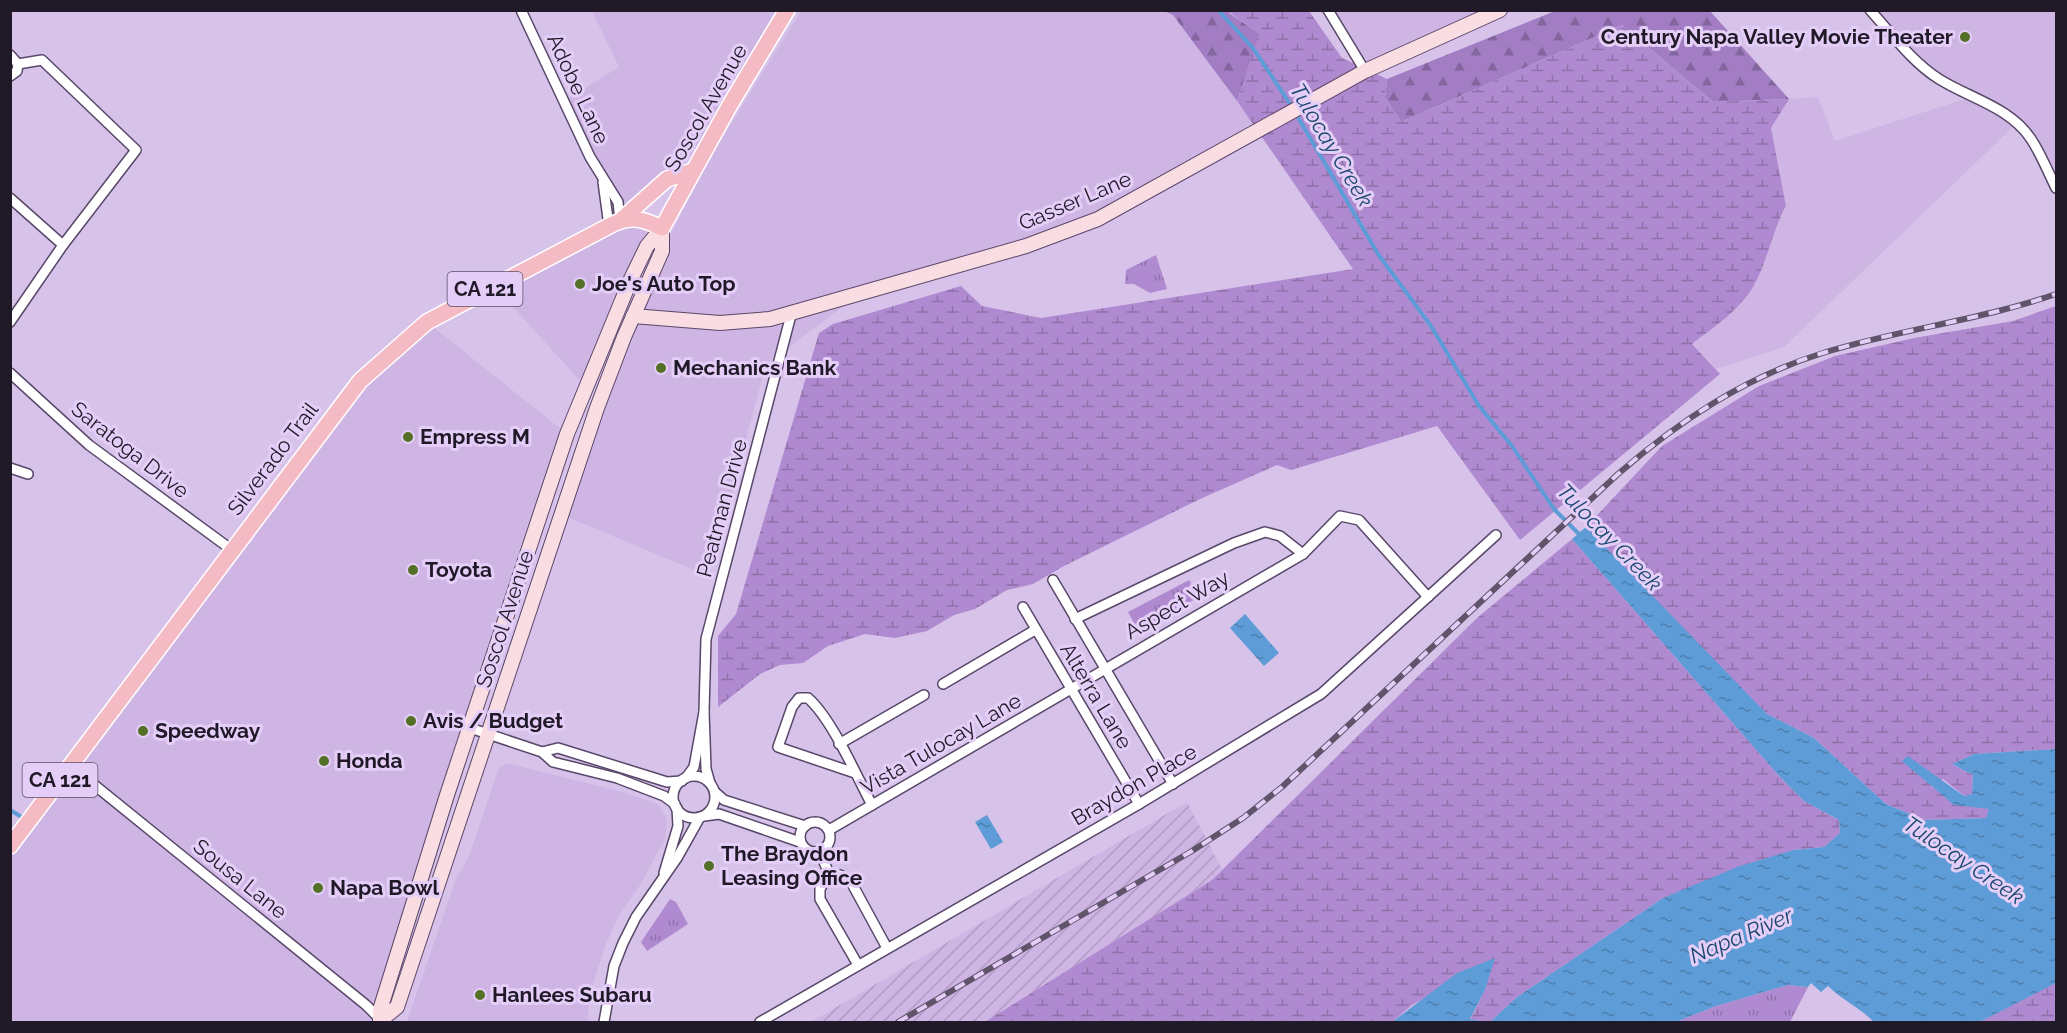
<svg xmlns="http://www.w3.org/2000/svg" width="2067" height="1033" font-family="Raleway,sans-serif">
<style>
.built{fill:#ceb5e4}
.industrial{fill:url(#industrial-furrows)}
.grass{fill:url(#grass-tufts)}
.forest{fill:url(#forest-firs)}
.wetland{fill:url(#wetland-marsh)}
.water{fill:url(#water-ripples)}
.lines{fill:none;stroke-linecap:round;stroke-linejoin:round}
.stream{stroke:#5d9cd7;stroke-width:4}
.street-casing{stroke:#594769;stroke-width:12}
.secondary-casing{stroke:#594769;stroke-width:16}
.primary-casing{stroke:#fff;stroke-width:18}
.street{stroke:#fff;stroke-width:9}
.secondary{stroke:#f9dde2;stroke-width:14}
.primary{stroke:#f4bbc5;stroke-width:15}
.rail-casing{stroke:#60546b;stroke-width:6}
.rail{stroke:#e4cef8;stroke-width:4;stroke-dasharray:11;stroke-linecap:butt}
.poi-dot{fill:#527026;stroke:#e4cef8;stroke-width:2}
.labels{text-anchor:middle;stroke-width:6;stroke-linejoin:round;paint-order:stroke}
.shield{fill:#e4cef8;stroke:#5b4f66;stroke-width:1.5}
.shield-label{font-size:20px;font-weight:bold;fill:#201927}
.poi-label{font-size:21px;font-weight:bold;fill:#201927;stroke:#e4cef8;text-anchor:start}
.street-label{font-size:21px;fill:#201927;stroke:#e4cef8}
.water-label{font-size:22px;font-style:italic;fill:#1b4870;stroke:#e4cef8}
</style>
<defs>
<pattern id="industrial-furrows" width="10" height="10" patternUnits="userSpaceOnUse" patternTransform="scale(1.5)"><rect width="10" height="10" fill="#ceb5e4"/><path d="M-1 1l2-2M0 10L10 0M9 11l2-2" fill="none" stroke="#b19bc4"/></pattern>
<pattern id="grass-tufts" width="24" height="20" patternUnits="userSpaceOnUse" patternTransform="scale(1.5)"><rect width="24" height="20" fill="#b08ad0"/><path d="M3 7l-1-3M5 7V3M7 7l1-3M15 17l-1-3M17 17v-4M19 17l1-3" fill="none" stroke="#8f70a9"/></pattern>
<pattern id="forest-firs" width="22" height="20" patternUnits="userSpaceOnUse" patternTransform="scale(1.5)"><rect width="22" height="20" fill="#a37dc4"/><path d="M5 1l3.5 6h-7zM16 11l3.5 6h-7z" fill="#84669f"/></pattern>
<pattern id="wetland-marsh" width="20" height="14" patternUnits="userSpaceOnUse" patternTransform="scale(1.5)"><rect width="20" height="14" fill="#b08ad0"/><path d="M1 5h8M5 5V1M11 12h8M15 12V8" fill="none" stroke="#8f70a9"/></pattern>
<pattern id="water-ripples" width="26" height="14" patternUnits="userSpaceOnUse" patternTransform="scale(1.5)"><rect width="26" height="14" fill="#5d9cd7"/><path d="M2 4q2-2 4 0t4 0M15 11q2-2 4 0t4 0" fill="none" stroke="#4c7eae"/></pattern>
</defs>
<rect width="100%" height="100%" fill="#d7c2ea"/>
<!-- built -->
<g class="built">
<polygon points="592,11 779,11 689,158 622,219 657,224 585,386 493,285 620,220 618,202 564,101 619,67"/>
<polygon points="801,11 1164,11 1173,15 1259,131 1098,219 861,293 766,364 709,576 567,517 589,432 662,251 711,156"/>
<polygon points="1328,11 1500,11 1365,71"/>
<polygon points="1870,11 2056,11 2056,188 2017,123 1784,347 1716,369 1692,344 1743,302 1764,264 1774,228 1786,206 1771,128 1789,99 1818,97 1835,141 1971,97 1938,79"/>
<polygon points="427,322 567,434 380,1022 11,1022 11,846 335,411"/>
<polygon points="506,763 619,791 658,804 667,819 665,839 640,885 618,917 605,946 591,991 587,1022 407,1022 455,881 469,856 499,768"/>
</g>
<!-- industrial -->
<polygon class="industrial" points="1187,802 1222,869 1212,880 985,1022 811,1022"/>
<!-- grass -->
<g class="grass">
<polygon points="1156,255 1167,289 1150,293 1134,284 1125,284 1126,270"/>
<polygon points="1189,580 1199,597 1138,630 1128,612"/>
<polygon points="670,899 676,902 688,924 647,951 641,942"/>
<polygon points="1788,985 1808,987 1790,1022 1676,1022 1716,1006"/>
</g>
<!-- forest -->
<g class="forest">
<polygon points="1709,10 1789,99 1713,102 1622,25 1401,122 1385,98 1387,79 1555,11"/>
<polygon points="1164,11 1231,11 1229,13 1260,34 1237,101 1173,15"/>
</g>
<!-- wetland -->
<g class="wetland">
<path d="M 1231,11 L 1309,11 L 1342,58 L 1387,79 L 1385,98 L 1401,122 L 1622,25 L 1713,102 L 1789,99 L 1771,128 L 1786,206 C 1769,236 1766,276 1742,302 C 1728,318 1708,331 1692,344 L 1720,374 L 1520,540 L 1437,426 L 1291,470 L 1277,465 L 1200,499 L 1064,566 L 1033,584 L 1007,590 L 975,609 L 954,615 L 927,631 L 895,638 L 865,634 L 828,646 L 803,663 L 780,665 L 760,674 L 718,707 L 718,636 L 736,614 L 819,333 L 833,324 L 961,286 L 982,306 L 1041,318 L 1353,269 L 1237,101 L 1259,34 L 1229,12 Z"/>
<polygon points="2056,306 2056,749 1974,754 1952,764 1973,775 1972,794 1964,796 1943,779 1931,787 1990,809 1986,818 1924,820 1886,804 1814,738 1767,714 1696,644 1586,527 1662,446 1759,386 1835,356 1914,338 2013,321"/>
<polygon points="1572,539 1780,777 1804,801 1839,820 1840,833 1824,847 1793,850 1663,898 1517,997 1490,1022 1470,1020 1485,990 1494,959 1412,1005 1392,1022 985,1022 1212,880 1477,618"/>
<polygon points="2054,983 2056,983 2056,1022 1980,1022"/>
</g>
<!-- water -->
<g class="water">
<path d="M 1586,527 L 1767,714 L 1814,738 L 1886,804 L 1924,820 L 1986,818 L 1989,809 L 1954,805 L 1902,761 L 1908,756 L 1964,796 L 1972,794 L 1973,775 L 1952,764 L 1974,754 L 2056,749 L 2056,983 L 1980,1022 L 1874,1022 C 1860,1008 1842,1000 1828,986 L 1821,992 L 1811,983 L 1808,987 L 1788,985 L 1716,1006 L 1676,1022 L 1490,1022 L 1517,997 L 1663,898 L 1737,867 L 1793,850 L 1824,847 L 1840,833 L 1839,820 L 1804,801 L 1780,777 L 1572,539 Z"/>
<polygon points="1245,614 1279,653 1264,666 1230,628"/>
<polygon points="987,815 1003,842 991,849 975,822"/>
<polygon points="1495,958 1485,990 1470,1019 1486,1022 1392,1022 1457,973"/>
</g>
<g class="lines">
<!-- stream -->
<g class="stream">
<polyline points="1218,10 1253,48 1292,107"/>
<polyline points="1296,114 1378,254 1431,326 1479,406 1512,446 1554,509 1581,536"/>
<polyline points="10,810 20,816"/>
</g>
<defs>
<g id="street">
<polyline points="521,10 590,157 618,202 620,220"/>
<polyline points="1328,10 1365,71"/>
<path d="M 1870,10 C 1891,33 1912,62 1939,79 C 1969,98 2010,107 2031,139 C 2041,154 2048,172 2056,188"/>
<polyline points="10,55 18,64 17,71 10,76"/>
<polyline points="603,182 609,226"/>
<polyline points="10,198 63,245"/>
<polyline points="10,322 63,245 136,150 42,60 18,64"/>
<polyline points="10,373 89,445 232,550"/>
<polyline points="10,468 28,474"/>
<polyline points="1303,554 1340,516 1359,520 1428,597"/>
<polyline points="1053,580 1173,784"/>
<polyline points="1023,607 1139,804"/>
<polyline points="943,684 1035,630"/>
<polyline points="704,712 706,639 791,315"/>
<polyline points="470,728 542,752 553,762 617,778 664,796 675,804"/>
<polyline points="839,744 924,695"/>
<polyline points="542,752 558,748 667,782 682,781"/>
<polyline points="71,766 366,1005 382,1021"/>
<path d="M 855,773 L 778,747 L 792,707 L 799,698 L 808,698 C 832,719 856,775 872,805"/>
<circle cx="694" cy="797" r="21"/>
<polyline points="686,778 694,767 704,712 706,769 710,783"/>
<polyline points="715,792 724,800 805,826"/>
<polyline points="704,816 719,814 800,842"/>
<circle cx="815" cy="837" r="15"/>
<polyline points="829,830 1303,554 1280,536 1265,532 1234,543 1075,619"/>
<polyline points="820,852 829,874"/>
<polyline points="664,873 678,826 677,808"/>
<polyline points="829,874 820,889 820,899 858,965"/>
<polyline points="829,874 840,875 850,880 887,948"/>
<polyline points="604,1022 614,966 623,943 636,917 677,858 700,817"/>
<polyline points="760,1022 1139,804 1321,694 1496,535"/>
</g>
<g id="secondary">
<polyline points="633,316 720,323 770,319 1026,246 1098,219 1365,71 1500,10"/>
<polyline points="381,1020 397,1007 597,408 624,337 662,251 662,228"/>
<polyline points="380,1022 380,1010 447,795 567,434 630,281 647,246 662,228"/>
</g>
<g id="primary">
<polyline points="622,219 667,179 693,171"/>
<path d="M 10,846 L 360,381 L 427,322 L 609,226 C 630,215 641,218 662,228 L 731,103 L 787,10"/>
</g>
</defs>
<!-- street casing -->
<use href="#street" class="street-casing"/>
<!-- secondary casing -->
<use href="#secondary" class="secondary-casing"/>
<!-- primary casing -->
<use href="#primary" class="primary-casing"/>
<!-- street -->
<use href="#street" class="street"/>
<!-- secondary -->
<use href="#secondary" class="secondary"/>
<!-- primary -->
<use href="#primary" class="primary"/>
<defs>
<path id="rail" d="M 898,1022 L 1192,851 L 1243,818 L 1282,787 L 1618,474 C 1680,420 1747,376 1826,352 C 1902,329 1981,320 2056,294"/>
</defs>
<!-- rail casing -->
<use href="#rail" class="rail-casing"/>
<!-- rail -->
<use href="#rail" class="rail"/>
</g>
<!-- markers -->
<g class="poi-dot">
<circle cx="1965" cy="37" r="6"/>
<circle cx="580" cy="284" r="6"/>
<circle cx="661" cy="368" r="6"/>
<circle cx="408" cy="437" r="6"/>
<circle cx="413" cy="570" r="6"/>
<circle cx="411" cy="721" r="6"/>
<circle cx="143" cy="731" r="6"/>
<circle cx="324" cy="761" r="6"/>
<circle cx="709" cy="866" r="6"/>
<circle cx="318" cy="888" r="6"/>
<circle cx="480" cy="995" r="6"/>
</g>
<g class="labels">
<!-- shield labels -->
<g class="shield">
<rect x="447.5" y="272" width="75" height="34" rx="4.5"/>
<rect x="22.5" y="763" width="75" height="34" rx="4.5"/>
</g>
<g class="shield-label">
<text x="485" y="296">CA 121</text>
<text x="60" y="787">CA 121</text>
</g>
<!-- poi labels -->
<g class="poi-label">
<text x="1953" y="44" text-anchor="end">Century Napa Valley Movie Theater</text>
<text x="592" y="291">Joe's Auto Top</text>
<text x="673" y="375">Mechanics Bank</text>
<text x="420" y="444">Empress M</text>
<text x="425" y="577">Toyota</text>
<text x="423" y="728">Avis / Budget</text>
<text x="155" y="738">Speedway</text>
<text x="336" y="768">Honda</text>
<text x="721" y="861">The Braydon<tspan x="721" dy="24">Leasing Office</tspan></text>
<text x="330" y="895">Napa Bowl</text>
<text x="492" y="1002">Hanlees Subaru</text>
</g>
<!-- street labels -->
<g class="street-label">
<text transform="translate(578 89) rotate(65)" y="7">Adobe Lane</text>
<text transform="translate(706 108) rotate(-60)" y="7">Soscol Avenue</text>
<text transform="translate(1075 201) rotate(-23)" y="7">Gasser Lane</text>
<text transform="translate(130 450) rotate(38)" y="7">Saratoga Drive</text>
<text transform="translate(273 459) rotate(-53)" y="7">Silverado Trail</text>
<text transform="translate(722 508) rotate(-75)" y="7">Peatman Drive</text>
<text transform="translate(1177 605) rotate(-30)" y="7">Aspect Way</text>
<text transform="translate(505 619) rotate(-72)" y="7">Soscol Avenue</text>
<text transform="translate(1096 696) rotate(59)" y="7">Alterra Lane</text>
<text transform="translate(941 744) rotate(-30)" y="7">Vista Tulocay Lane</text>
<text transform="translate(1134 785) rotate(-30)" y="7">Braydon Place</text>
<text transform="translate(240 879) rotate(39)" y="7">Sousa Lane</text>
</g>
<!-- water labels -->
<g class="water-label">
<text transform="translate(1332 145) rotate(59)" y="8">Tulocay Creek</text>
<text transform="translate(1610 537) rotate(46)" y="8">Tulocay Creek</text>
<text transform="translate(1964 860) rotate(34)" y="8">Tulocay Creek</text>
<text transform="translate(1741 935) rotate(-23)" y="8">Napa River</text>
</g>
</g>
<!-- border -->
<rect width="2067" height="1033" fill="none" stroke="#201927" stroke-width="24"/>
</svg>
